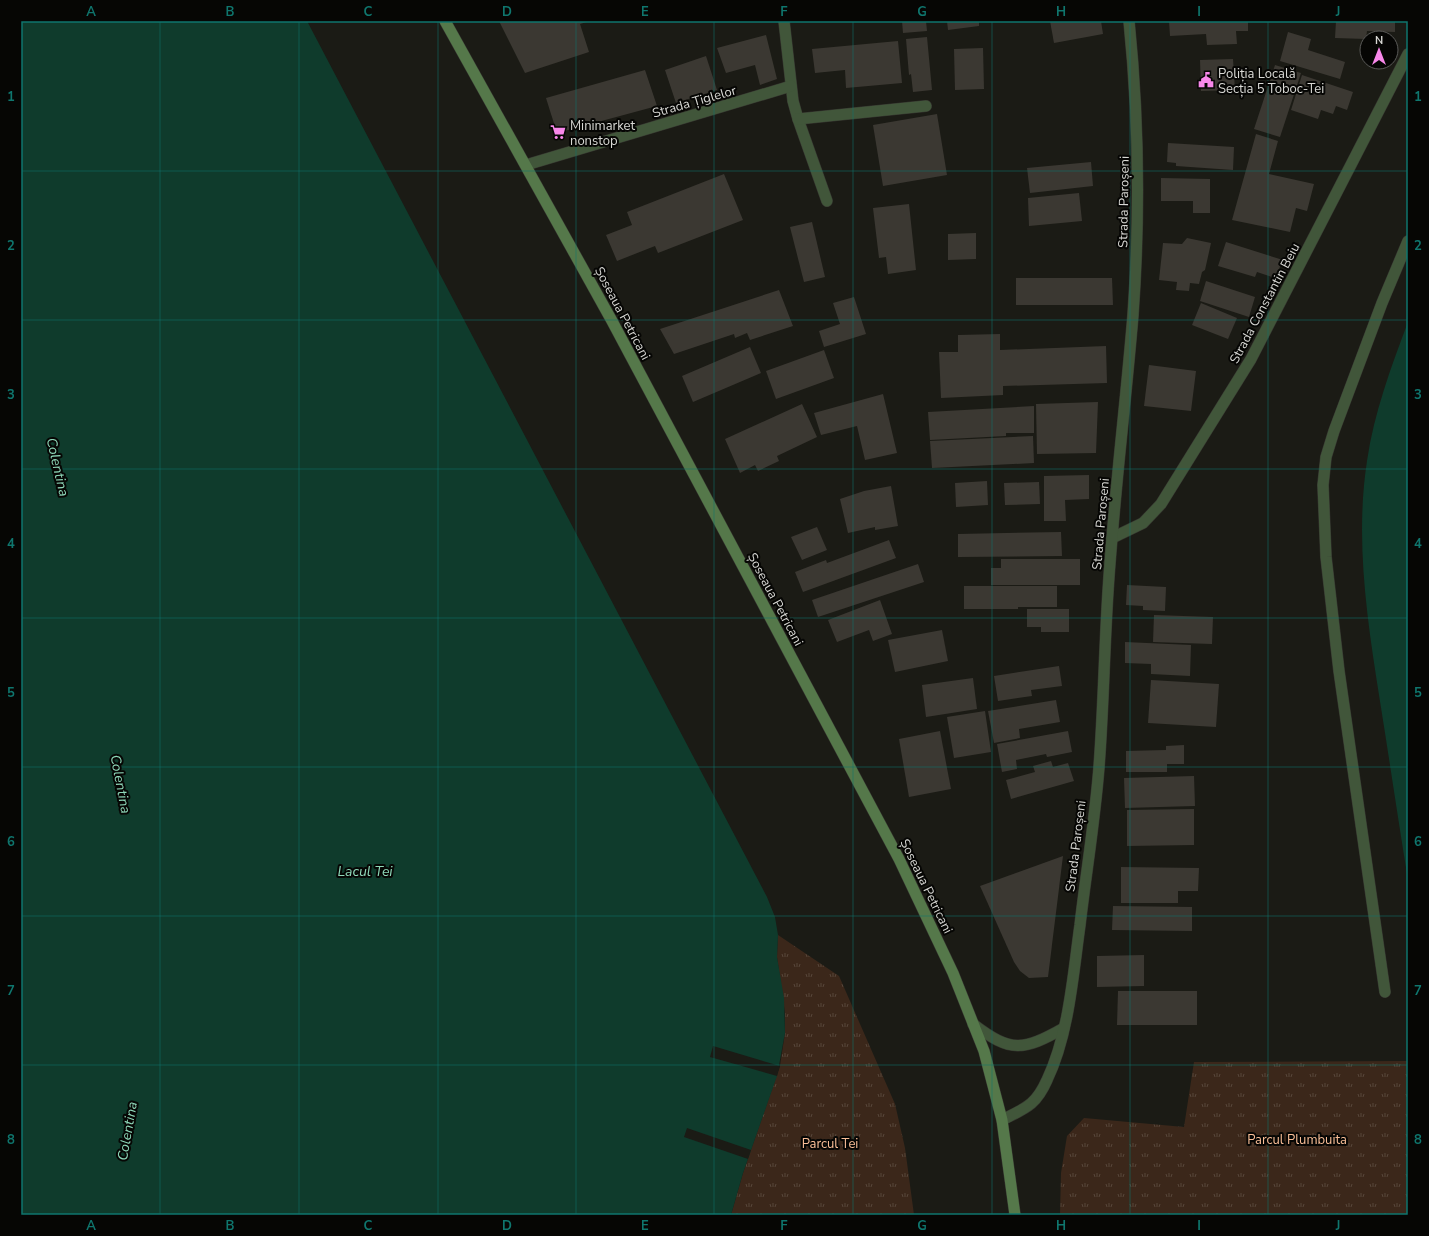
<svg xmlns="http://www.w3.org/2000/svg" width="1429" height="1236" font-family="'Nunito Sans',sans-serif">
<style>
.grass{fill:url(#grass-tufts)}
.water{fill:#0f3b2c}
.pier{fill:#1b1b15}
.building{fill:#3b3832}
.lines{fill:none;stroke-linecap:round;stroke-linejoin:round}
.service-casing{stroke:#363630;stroke-width:12}
.minor-casing{stroke:#363630;stroke-width:12}
.secondary-casing{stroke:#363630;stroke-width:12}
.service{stroke:#41563a;stroke-width:11}
.minor{stroke:#41563a;stroke-width:11}
.secondary{stroke:#55784a;stroke-width:11}
.grid{fill:none;stroke:#0f766e;stroke-width:1;stroke-opacity:0.55}
.labels{text-anchor:middle;stroke-width:4;stroke-linejoin:round;paint-order:stroke}
.poi-label{font-size:13px;fill:#d9d9d5;stroke:#060604;text-anchor:start}
.street-label{font-size:13px;fill:#d9d9d5;stroke:#060604}
.park-label{font-size:13px;fill:#f9be97;stroke:#060604}
.water-label{font-size:14px;font-style:italic;fill:#8ed8b9;stroke:#060604}
.neatline{fill:none;stroke:#0f766e;stroke-width:1.5}
.grid-label{font-size:13px;text-anchor:middle;font-weight:bold;fill:#0f766e}
</style>
<defs>
<pattern id="grass-tufts" width="24" height="20" patternUnits="userSpaceOnUse"><rect width="24" height="20" fill="#3b271a"/><path d="M3 7l-1-3M5 7V3M7 7l1-3M15 17l-1-3M17 17v-4M19 17l1-3" fill="none" stroke="#57463a"/></pattern>
</defs>
<rect width="100%" height="100%" fill="#1b1b15"/>
<!-- grass -->
<g class="grass">
<polygon points="778,935 839,976 895,1104 905,1148 914,1215 731,1215 743,1173 780,1066 785,1033 785,1013 777,957"/>
<polygon points="1408,1061 1408,1215 1060,1215 1061,1173 1067,1136 1084,1118 1184,1127 1194,1062"/>
</g>
<!-- water -->
<g class="water">
<polygon points="21,21 307,21 767,897 775,917 778,935 777,957 784,998 785,1033 777,1076 743,1173 731,1215 21,1215"/>
<path d="M 1408,322 L 1408,880 C 1398,819 1389,757 1379,695 C 1367,618 1355,539 1367,461 C 1374,413 1391,367 1408,322 Z"/>
</g>
<!-- pier -->
<g class="pier">
<polygon points="713,1046 780,1066 777,1076 710,1057"/>
<polygon points="687,1128 751,1150 748,1159 684,1137"/>
</g>
<!-- building -->
<g class="building">
<polygon points="499,21 590,21 580,24 589,52 525,73"/>
<polygon points="902,21 926,21 927,31 903,33"/>
<polygon points="947,21 979,21 979,26 948,30"/>
<polygon points="1050,21 1101,21 1103,34 1054,43"/>
<polygon points="1169,21 1248,21 1248,31 1236,31 1237,44 1207,45 1206,34 1170,36"/>
<polygon points="1336,21 1395,21 1395,32 1367,31 1366,39 1335,38"/>
<polygon points="1288,32 1311,39 1308,50 1345,62 1340,79 1280,61"/>
<polygon points="766,35 777,79 760,85 755,65 726,73 717,48"/>
<polygon points="927,37 932,90 913,92 911,74 909,75 906,39"/>
<polygon points="898,41 902,83 846,88 845,70 815,73 812,49"/>
<polygon points="983,48 984,89 955,90 954,49"/>
<polygon points="706,56 717,90 676,103 665,70"/>
<polygon points="1233,59 1235,90 1201,91 1200,60"/>
<polygon points="1275,65 1301,73 1280,137 1254,129"/>
<polygon points="645,70 657,106 557,133 546,98"/>
<polygon points="1302,75 1353,92 1347,110 1336,106 1333,114 1321,110 1318,119 1291,110"/>
<polygon points="937,114 947,175 883,186 873,125"/>
<polygon points="1256,134 1278,141 1269,174 1314,184 1307,211 1296,208 1290,232 1232,220"/>
<polygon points="1168,143 1234,147 1233,170 1176,166 1176,163 1167,162"/>
<polygon points="1091,162 1093,186 1030,193 1027,168"/>
<polygon points="724,174 743,220 658,253 655,246 617,261 606,235 632,225 627,212"/>
<polygon points="1161,178 1210,179 1210,213 1193,213 1193,201 1161,201"/>
<polygon points="1079,193 1082,221 1029,226 1028,198"/>
<polygon points="909,204 916,270 888,274 886,257 879,258 873,208"/>
<polygon points="812,222 825,277 804,282 790,227"/>
<polygon points="976,233 976,259 948,260 948,234"/>
<polygon points="1187,238 1211,243 1205,270 1202,272 1199,284 1190,283 1189,291 1176,290 1177,282 1159,280 1163,243 1182,244"/>
<polygon points="1226,242 1283,260 1275,278 1257,272 1255,277 1218,266"/>
<polygon points="1016,278 1112,278 1113,305 1016,305"/>
<polygon points="1206,281 1255,297 1249,317 1200,301"/>
<polygon points="779,290 793,326 750,340 747,333 735,338 734,334 674,354 660,329"/>
<polygon points="854,297 866,334 824,347 819,331 840,324 833,303"/>
<polygon points="1201,303 1237,318 1228,339 1192,325"/>
<polygon points="1000,334 1000,350 1106,346 1107,383 1003,386 1003,395 941,398 939,352 958,352 958,335"/>
<polygon points="750,347 761,373 693,402 682,376"/>
<polygon points="824,350 834,378 776,399 766,371"/>
<polygon points="1149,365 1196,371 1191,411 1144,406"/>
<polygon points="883,394 897,453 865,460 857,426 821,435 814,413"/>
<polygon points="1098,402 1096,453 1037,454 1036,404"/>
<polygon points="802,404 817,437 777,456 779,461 758,471 755,465 740,473 725,439"/>
<polygon points="1034,406 1034,433 1006,433 1006,436 930,440 928,412"/>
<polygon points="1033,436 1034,463 932,468 930,441"/>
<polygon points="1089,475 1089,499 1065,500 1066,521 1044,521 1044,476"/>
<polygon points="987,481 988,505 956,507 955,483"/>
<polygon points="1039,482 1040,504 1005,505 1004,483"/>
<polygon points="891,486 898,526 875,530 875,527 848,533 840,499 864,491"/>
<polygon points="817,527 827,550 802,560 791,537"/>
<polygon points="1061,532 1062,556 958,557 958,534"/>
<polygon points="889,540 896,558 803,592 795,572 826,560 827,563"/>
<polygon points="1001,559 1080,559 1080,585 991,585 991,568 1001,568"/>
<polygon points="918,564 924,582 818,617 812,600"/>
<polygon points="1127,585 1166,587 1165,611 1143,610 1143,606 1126,605"/>
<polygon points="964,586 1057,586 1057,607 1018,607 1018,609 964,609"/>
<polygon points="880,600 892,634 873,641 869,630 837,642 828,620"/>
<polygon points="1027,609 1069,609 1069,632 1041,632 1041,627 1027,627"/>
<polygon points="1154,615 1213,617 1212,644 1153,642"/>
<polygon points="942,630 948,661 895,672 888,640"/>
<polygon points="1125,642 1191,645 1190,676 1151,674 1151,664 1125,663"/>
<polygon points="1059,666 1062,686 1031,690 1032,696 998,701 994,676"/>
<polygon points="973,678 977,709 926,717 922,685"/>
<polygon points="1151,680 1219,684 1216,727 1148,723"/>
<polygon points="1056,700 1060,722 1019,729 1020,738 994,743 988,711"/>
<polygon points="985,711 991,752 954,758 947,717"/>
<polygon points="940,731 951,789 909,797 899,739"/>
<polygon points="1068,731 1072,752 1047,757 1046,754 1016,760 1017,769 1002,772 997,744"/>
<polygon points="1184,745 1184,764 1167,764 1167,772 1126,772 1126,751 1166,750 1166,746"/>
<polygon points="1051,761 1053,767 1068,763 1074,781 1011,799 1006,780 1035,772 1033,766"/>
<polygon points="1194,776 1195,806 1125,808 1124,778"/>
<polygon points="1194,809 1194,845 1127,846 1127,810"/>
<polygon points="1063,856 1048,977 1029,978 1020,971 1014,962 980,886"/>
<polygon points="1121,867 1199,868 1198,891 1178,891 1178,903 1121,903"/>
<polygon points="1113,906 1192,907 1192,931 1112,930"/>
<polygon points="1144,955 1144,986 1097,987 1097,956"/>
<polygon points="1118,991 1197,991 1197,1025 1117,1025"/>
</g>
<g class="lines">
<defs>
<polyline id="service" points="1385,992 1339,671 1326,557 1323,485 1326,457 1334,431 1382,303 1408,241"/>
<g id="minor">
<polyline points="784,21 793,101 798,119 827,201"/>
<polyline points="798,119 926,106"/>
<polyline points="526,165 791,86"/>
<polyline points="1112,538 1143,523 1161,504 1251,359 1408,54"/>
<path d="M 973,1024 C 1011,1053 1023,1051 1064,1028"/>
<path d="M 1002,1120 C 1026,1108 1036,1105 1047,1080 C 1069,1034 1073,975 1080,925 C 1086,873 1095,820 1099,767 C 1103,715 1104,662 1107,609 C 1112,511 1125,413 1133,315 C 1140,217 1139,119 1129,21"/>
</g>
<polyline id="secondary" points="445,21 612,321 899,859 953,973 984,1051 1002,1120 1015,1215"/>
</defs>
<!-- service casing -->
<use href="#service" class="service-casing"/>
<!-- minor casing -->
<use href="#minor" class="minor-casing"/>
<!-- secondary casing -->
<use href="#secondary" class="secondary-casing"/>
<!-- service -->
<use href="#service" class="service"/>
<!-- minor -->
<use href="#minor" class="minor"/>
<!-- secondary -->
<use href="#secondary" class="secondary"/>
</g>
<!-- grid -->
<path class="grid" d="M 160,21 L 160,1215M 299,21 L 299,1215M 438,21 L 438,1215M 576,21 L 576,1215M 714,21 L 714,1215M 853,21 L 853,1215M 992,21 L 992,1215M 1130,21 L 1130,1215M 1268,21 L 1268,1215M 21,171 L 1408,171M 21,320 L 1408,320M 21,469 L 1408,469M 21,618 L 1408,618M 21,767 L 1408,767M 21,916 L 1408,916M 21,1065 L 1408,1065"/>
<!-- icons -->
<defs>
<symbol id="civic-bare" viewBox="-9 -9 18 18"><path d="M-.6-6.5H3V-4.5H.6V-3L4-1V1h2V6H-6V1h2V-1L-.6-3ZM-1.2 2.5V6h2.4V2.5Z" fill="#f888ea" stroke="#060604" stroke-width="2.5" paint-order="stroke"/></symbol>
<symbol id="supermarket-bare" viewBox="-9 -9 18 18"><path d="M-6-5.5h2.5l.6 2H6L4.5 2H-2.5L-4.4-4H-6ZM-1.5 3.2a1.3 1.3 0 1 0 .1 0ZM3 3.2a1.3 1.3 0 1 0 .1 0Z" fill="#f888ea" stroke="#060604" stroke-width="2.5" paint-order="stroke"/></symbol>
</defs>
<g fill-rule="evenodd">
<use href="#civic-bare" x="1195" y="69" width="22" height="22"/>
<use href="#supermarket-bare" x="547" y="121" width="22" height="22"/>
</g>
<g class="labels">
<!-- poi labels -->
<g class="poi-label">
<text x="1218" y="78">Poliția Locală<tspan x="1218" dy="15">Secția 5 Toboc-Tei</tspan></text>
<text x="570" y="130">Minimarket<tspan x="570" dy="15">nonstop</tspan></text>
</g>
<!-- street labels -->
<g class="street-label">
<text transform="translate(694 101) rotate(-16)" y="5">Strada Țiglelor</text>
<text transform="translate(1123 202) rotate(-89)" y="5">Strada Paroșeni</text>
<text transform="translate(1264 303) rotate(-62)" y="5">Strada Constantin Beiu</text>
<text transform="translate(623 313) rotate(62)" y="5">Șoseaua Petricani</text>
<text transform="translate(1100 524) rotate(-85)" y="5">Strada Paroșeni</text>
<text transform="translate(776 599) rotate(62)" y="5">Șoseaua Petricani</text>
<text transform="translate(1075 846) rotate(-83)" y="5">Strada Paroșeni</text>
<text transform="translate(927 886) rotate(64)" y="5">Șoseaua Petricani</text>
</g>
<!-- park labels -->
<g class="park-label">
<text x="1297" y="1144">Parcul Plumbuita</text>
<text x="830" y="1148">Parcul Tei</text>
</g>
<!-- water labels -->
<g class="water-label">
<text transform="translate(58 467) rotate(77)" y="5">Colentina</text>
<text transform="translate(121 784) rotate(79)" y="5">Colentina</text>
<text x="365" y="876">Lacul Tei</text>
<text transform="translate(127 1131) rotate(-80)" y="5">Colentina</text>
</g>
</g>
<!-- border -->
<rect width="1429" height="1236" fill="none" stroke="#060604" stroke-width="44"/>
<!-- north arrow -->
<g transform="translate(1379 50)"><circle r="19" fill="#060604" stroke="#5a5a58"/>
<path d="M0-3L7 15L0 10L-7 15Z" fill="#f888ea"/>
<text y="-6" font-size="11" font-weight="bold" text-anchor="middle" fill="#d9d9d5">N</text>
</g>
<rect x="22" y="22" width="1385" height="1192" class="neatline"/>
<g class="grid-label">
<text x="91" y="16">A</text>
<text x="230" y="16">B</text>
<text x="368" y="16">C</text>
<text x="507" y="16">D</text>
<text x="645" y="16">E</text>
<text x="784" y="16">F</text>
<text x="922" y="16">G</text>
<text x="1061" y="16">H</text>
<text x="1199" y="16">I</text>
<text x="1338" y="16">J</text>
<text x="11" y="101">1</text>
<text x="1418" y="101">1</text>
<text x="11" y="250">2</text>
<text x="1418" y="250">2</text>
<text x="11" y="399">3</text>
<text x="1418" y="399">3</text>
<text x="11" y="548">4</text>
<text x="1418" y="548">4</text>
<text x="11" y="697">5</text>
<text x="1418" y="697">5</text>
<text x="11" y="846">6</text>
<text x="1418" y="846">6</text>
<text x="11" y="995">7</text>
<text x="1418" y="995">7</text>
<text x="11" y="1144">8</text>
<text x="1418" y="1144">8</text>
<text x="91" y="1230">A</text>
<text x="230" y="1230">B</text>
<text x="368" y="1230">C</text>
<text x="507" y="1230">D</text>
<text x="645" y="1230">E</text>
<text x="784" y="1230">F</text>
<text x="922" y="1230">G</text>
<text x="1061" y="1230">H</text>
<text x="1199" y="1230">I</text>
<text x="1338" y="1230">J</text>
</g>
</svg>
